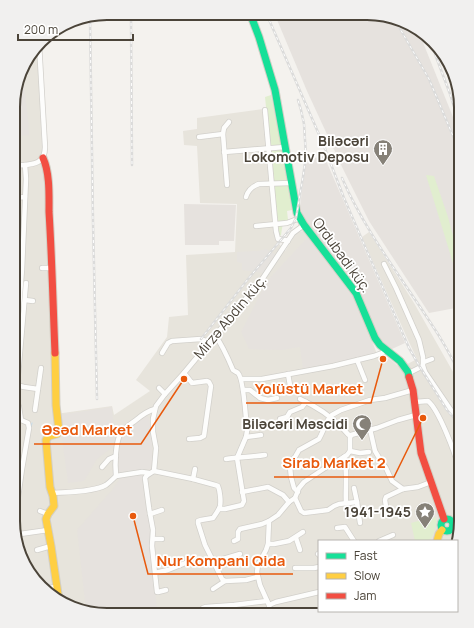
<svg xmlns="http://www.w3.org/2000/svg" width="474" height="628" font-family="Manrope,sans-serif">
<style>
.residential{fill:#e7e4dc}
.industrial{fill:#e6e2de}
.green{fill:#e1eecf}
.parking{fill:#e6e3df}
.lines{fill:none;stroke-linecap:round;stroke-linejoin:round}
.stream{stroke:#c0ddf1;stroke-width:1}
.street-casing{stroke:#d2d0cb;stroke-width:6}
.fast-casing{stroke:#d3cfc5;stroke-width:9}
.slow-casing{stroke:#d3cfc5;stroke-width:9}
.jam-casing{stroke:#d3cfc5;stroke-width:9}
.street{stroke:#fdfdfc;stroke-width:4.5}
.fast{stroke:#16e098;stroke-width:7}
.slow{stroke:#ffcf43;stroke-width:7}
.jam{stroke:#f24e42;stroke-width:7}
.rail-casing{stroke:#dbdbda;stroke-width:2.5}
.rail{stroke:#fff;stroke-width:1;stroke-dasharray:3;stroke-linecap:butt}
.labels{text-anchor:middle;stroke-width:3.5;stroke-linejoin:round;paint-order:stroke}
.poi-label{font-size:14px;font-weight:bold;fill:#4b4439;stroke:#fff;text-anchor:end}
.street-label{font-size:14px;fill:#4b4439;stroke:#fff}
.rim{fill:none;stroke:#4b4439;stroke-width:2}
.leader{fill:none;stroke:#e8590c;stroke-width:1.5}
.callout-dot{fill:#e8590c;stroke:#fff;stroke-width:1.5}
.callout-label{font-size:15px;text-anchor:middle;font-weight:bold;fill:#e8590c;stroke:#fff;stroke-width:3.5;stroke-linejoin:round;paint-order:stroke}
</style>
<rect width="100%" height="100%" fill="#f4f2ee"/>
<!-- residential -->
<polygon class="residential" points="38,45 42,146 45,171 56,414 112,406 114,415 150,391 136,380 167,337 169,317 188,315 186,255 235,252 237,204 200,203 197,146 184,145 183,131 197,129 197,118 263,109 275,239 285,251 297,232 304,231 352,292 357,300 378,357 385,357 391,360 400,368 417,359 408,340 362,237 369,232 414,303 461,386 461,528 456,541 319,541 319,611 384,611 367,615 95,614 54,599 23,563 13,521 14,94 25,60"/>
<!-- industrial -->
<g class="industrial">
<polygon points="380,14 418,30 461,137 461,307 429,313 369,221 343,169 307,91 275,15"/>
<polygon points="440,52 451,65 459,100 454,88"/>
<polygon points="24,86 28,118 29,135 14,136 14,94 16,87"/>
<polygon points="324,156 405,343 392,349 387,346 380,339 355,285 304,220 300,206 306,160"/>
<polygon points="184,204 236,205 234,241 219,241 219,245 185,245"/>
<polygon points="308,237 352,293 356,301 360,313 360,316 361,322 364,324 375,354 303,369 300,347 282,350 249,349 241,332 267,281"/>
<polygon points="112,407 114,432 117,438 115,445 97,459 84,481 68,483 59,415"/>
<polygon points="145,415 149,418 152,439 152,469 117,473 117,464 121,437 123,433"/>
<polygon points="142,474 152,537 151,545 157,610 131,614 95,614 86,611 77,530 112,490 121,477"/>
</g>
<!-- green -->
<g class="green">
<polygon points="271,95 277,124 292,210 287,211 288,220 283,222 281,235 279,236 265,97"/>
<polygon points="426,175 434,176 448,217 461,266 461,295 453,263"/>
<path d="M 436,517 C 437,522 436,525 435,530 C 431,543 427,541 415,541 L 411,523 L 422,520 Z"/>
</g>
<!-- parking -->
<polygon class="parking" points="266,249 277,255 263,273 242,270 242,263 237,262 237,252 258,251"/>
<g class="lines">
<!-- stream -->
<g class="stream">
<polyline points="13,427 14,421"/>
<polyline points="31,427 32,423"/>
<polyline points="17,527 19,546"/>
</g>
<defs>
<g id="street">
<polyline points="265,110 276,231 278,239 285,240 288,241"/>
<polyline points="199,137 223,134"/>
<polyline points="224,152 285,147"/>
<path d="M 14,166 C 29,164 45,167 45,147 L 39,43"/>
<polyline points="227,185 223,134 224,128 229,122"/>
<path d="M 246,197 C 248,190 253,186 259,184 L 291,183"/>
<polyline points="14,198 25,197"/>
<polyline points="256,226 287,223 300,218"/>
<polyline points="384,264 396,288 419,340 423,357 423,366 425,372 457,419"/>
<polyline points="42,268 51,268"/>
<polyline points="25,300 33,301"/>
<path d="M 215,335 C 223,346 228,358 233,370 C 234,371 237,372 238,373 C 244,379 246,421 247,431 L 246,437 L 237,458 L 244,501 L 242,505 L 225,509 L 219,509"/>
<polyline points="162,353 168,343 172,341 201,339 209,342"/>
<polyline points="357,360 365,380"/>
<polyline points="424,362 432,359"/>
<polyline points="184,373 192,383 207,381 209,382 211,386 204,436 200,438 189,439"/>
<polyline points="409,373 423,366"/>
<polyline points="288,374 291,391"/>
<polyline points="241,379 262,379 333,366 374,356 382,353 385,350"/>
<polyline points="16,385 24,387 38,389"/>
<polyline points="13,386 22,269 26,179 25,165"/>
<polyline points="159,388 165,394"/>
<polyline points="243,390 250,390 260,398 268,400 277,398"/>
<path d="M 300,399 C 315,406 330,415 341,427 C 345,430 346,433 350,436"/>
<path d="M 415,402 L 428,401 C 439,410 455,453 459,468"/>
<polyline points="35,410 41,368"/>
<polyline points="280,419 287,417 290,412 302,407 306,402"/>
<polyline points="370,429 375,451 381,461 386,468 392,481 403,489"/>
<polyline points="246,437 261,435"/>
<polyline points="350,451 360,453 369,452"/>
<path d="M 344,457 C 348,472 345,488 346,503"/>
<path d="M 226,459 C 238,457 252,457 265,455"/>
<polyline points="102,467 109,459 116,456"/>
<polyline points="154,471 156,448 153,432 153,419 156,406 165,394 184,373 263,278 293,233 304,225"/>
<polyline points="116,476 142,472 149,473"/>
<polyline points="193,479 195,469"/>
<polyline points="354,488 357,502 360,523"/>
<polyline points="242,492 268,487 283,495 289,502"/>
<polyline points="298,492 294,488 291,477 290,467 291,461 295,457 299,450 319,439 321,435 328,420 332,415 341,410 370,400 385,398 413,390"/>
<path d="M 53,493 C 67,492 94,492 106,485 C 110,482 113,479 116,476 C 115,465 115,442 121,433 C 125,427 131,424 136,420 C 142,415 147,411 155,409"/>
<polyline points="295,498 301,511 304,513 328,510 334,506 339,504 357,502"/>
<polyline points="40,511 48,514"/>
<polyline points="387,513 385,500 386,497 403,489 418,487 431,482"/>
<polyline points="150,514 162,510"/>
<polyline points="337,528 345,527 354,541"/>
<polyline points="15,531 15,518 22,469 29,428 28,423 21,420 19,407 16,398 26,283"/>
<polyline points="20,534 48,530"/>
<polyline points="296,538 300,550"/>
<polyline points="153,539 162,539"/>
<polyline points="234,541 238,539 238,532 240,529 262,524 269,521"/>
<polyline points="379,541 393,535"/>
<polyline points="268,544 274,544 289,541 303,532"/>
<polyline points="37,550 51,546"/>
<polyline points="318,554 319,555"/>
<polyline points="213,562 240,554"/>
<polyline points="295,568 314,568 319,567"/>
<polyline points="155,573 168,570 188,562"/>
<polyline points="45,588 57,587"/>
<polyline points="213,589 225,581"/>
<path d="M 166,590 L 158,592 L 157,592 L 152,546 L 153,530 L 149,508 L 145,478 C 147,474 151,473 154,471 L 193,479 L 215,485 L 218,486 C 220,491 221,501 220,506 C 219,510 215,515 213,518 L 201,520 L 198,521 L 198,523 L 205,545 L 222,579 L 225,581 L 246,580 L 257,577"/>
<polyline points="269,605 276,602 319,592"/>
<polyline points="185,613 186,614"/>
<polyline points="198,615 203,608 206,607 234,605 267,601"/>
<polyline points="270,615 269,605 260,585 257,572 258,565 266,550 268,544 269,521 278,515 289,502 295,498 299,488 304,482 325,468 333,464 347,455 350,451 350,438 351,435 377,428 398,420 416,415"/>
<polyline points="341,615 341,611"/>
</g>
<g id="fast">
<polyline points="251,16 259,37 275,90 297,213 304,225 356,293 375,338 380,345 400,361 408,372 409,377"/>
<circle cx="447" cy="525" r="6"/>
<polyline points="453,526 461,526"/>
</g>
<g id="slow">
<polyline points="55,353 56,405 59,431 57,434 49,436 46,440 50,487 53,496 54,506 48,514 46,519 51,546 59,601"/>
<polyline points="437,541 439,534 442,530"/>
</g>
<g id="jam">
<path d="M 43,158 C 50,173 49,196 49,212 C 52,259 53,306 55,353"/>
<polyline points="409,377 413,390 421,453 444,519"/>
</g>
</defs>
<!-- street casing -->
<use href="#street" class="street-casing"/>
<!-- fast casing -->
<use href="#fast" class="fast-casing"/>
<!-- slow casing -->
<use href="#slow" class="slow-casing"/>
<!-- jam casing -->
<use href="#jam" class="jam-casing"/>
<!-- street -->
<use href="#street" class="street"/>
<!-- fast -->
<use href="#fast" class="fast"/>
<!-- slow -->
<use href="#slow" class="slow"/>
<!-- jam -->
<use href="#jam" class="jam"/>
<defs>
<g id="rail">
<polyline points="267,15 324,146 344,198 409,348 420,367 447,410 461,426"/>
<polyline points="131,17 132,165"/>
<polyline points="90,18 93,222 97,399"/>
<polyline points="395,20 429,79 461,155"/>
<polyline points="429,38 450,94 461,129"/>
<polyline points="449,62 453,72"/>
<path d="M 342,178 C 365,231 401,277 432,325 C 443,341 452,358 461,376"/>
<polyline points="201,339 248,279 291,228 296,218 303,177 306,156 304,124 301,110 298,100"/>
</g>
</defs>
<!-- rail casing -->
<use href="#rail" class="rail-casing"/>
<!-- rail -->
<use href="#rail" class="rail"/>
</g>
<!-- icons -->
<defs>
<symbol id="building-pin" viewBox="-11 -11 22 30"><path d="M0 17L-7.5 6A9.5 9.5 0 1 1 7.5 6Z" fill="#868178" stroke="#fff"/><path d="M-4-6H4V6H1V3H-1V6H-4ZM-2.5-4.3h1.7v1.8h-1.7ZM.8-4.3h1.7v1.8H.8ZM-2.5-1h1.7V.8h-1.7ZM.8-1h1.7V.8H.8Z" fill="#fff"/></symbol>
<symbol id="mosque-pin" viewBox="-11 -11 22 30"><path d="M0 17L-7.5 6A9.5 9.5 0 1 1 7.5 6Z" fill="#868178" stroke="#fff"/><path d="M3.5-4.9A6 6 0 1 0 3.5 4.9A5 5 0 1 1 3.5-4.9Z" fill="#fff"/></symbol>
<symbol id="sight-pin" viewBox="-11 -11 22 30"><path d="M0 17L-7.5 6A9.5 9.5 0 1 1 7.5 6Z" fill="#868178" stroke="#fff"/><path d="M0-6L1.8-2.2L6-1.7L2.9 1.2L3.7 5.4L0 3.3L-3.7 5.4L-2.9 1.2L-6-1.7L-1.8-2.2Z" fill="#fff"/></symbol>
</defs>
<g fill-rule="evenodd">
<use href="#building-pin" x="372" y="138" width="22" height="30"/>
<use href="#mosque-pin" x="351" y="413" width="22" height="30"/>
<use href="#sight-pin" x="414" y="501" width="22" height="30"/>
</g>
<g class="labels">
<!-- poi labels -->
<g class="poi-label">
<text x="369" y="146">Biləcəri<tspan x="369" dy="16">Lokomotiv Deposu</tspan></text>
<text x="348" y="429">Biləcəri Məscidi</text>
<text x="411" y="517">1941-1945</text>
</g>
<!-- street labels -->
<g class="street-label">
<text transform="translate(342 255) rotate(54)" y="5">Ordubadi küç.</text>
<text transform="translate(230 317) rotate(-50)" y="5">Mirzə Abdin küç.</text>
</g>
</g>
<!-- crop -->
<path d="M0 0H474V628H0ZM107 20H367A87 87 0 0 1 454 107V521A87 87 0 0 1 367 608H107A87 87 0 0 1 20 521V107A87 87 0 0 1 107 20Z" fill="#f1f0ef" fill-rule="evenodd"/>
<path class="rim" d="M107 20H367A87 87 0 0 1 454 107V521A87 87 0 0 1 367 608H107A87 87 0 0 1 20 521V107A87 87 0 0 1 107 20Z"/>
<!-- callouts -->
<path class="leader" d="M383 359L371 403H246M184 379L141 444H34M423 418L394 477H274M133 516L148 574H293"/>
<g class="callout-dot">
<circle cx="383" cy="359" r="4"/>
<circle cx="184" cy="379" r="4"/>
<circle cx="423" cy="418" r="4"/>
<circle cx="133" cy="516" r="4"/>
</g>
<g class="callout-label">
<text x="309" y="394">Yolüstü Market</text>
<text x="87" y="435">Əsəd Market</text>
<text x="334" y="468">Sirab Market 2</text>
<text x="221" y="566">Nur Kompani Qida</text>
</g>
<!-- legend -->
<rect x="318" y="540" width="140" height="72" fill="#ffffff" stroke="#b7b4b0"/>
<rect x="326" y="553" width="20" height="6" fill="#16e098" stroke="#b7b4b0"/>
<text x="354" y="560" font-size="12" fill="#4b4439">Fast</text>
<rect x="326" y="573" width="20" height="6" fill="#ffcf43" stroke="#b7b4b0"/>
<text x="354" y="580" font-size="12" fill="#4b4439">Slow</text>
<rect x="326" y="593" width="20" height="6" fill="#f24e42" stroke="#b7b4b0"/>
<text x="354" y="600" font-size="12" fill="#4b4439">Jam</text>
<!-- scale -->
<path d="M18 34v6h115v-6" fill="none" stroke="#4b4439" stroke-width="2"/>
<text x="24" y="34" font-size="12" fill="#4b4439" stroke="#ffffff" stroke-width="3" paint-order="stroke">200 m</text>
</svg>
